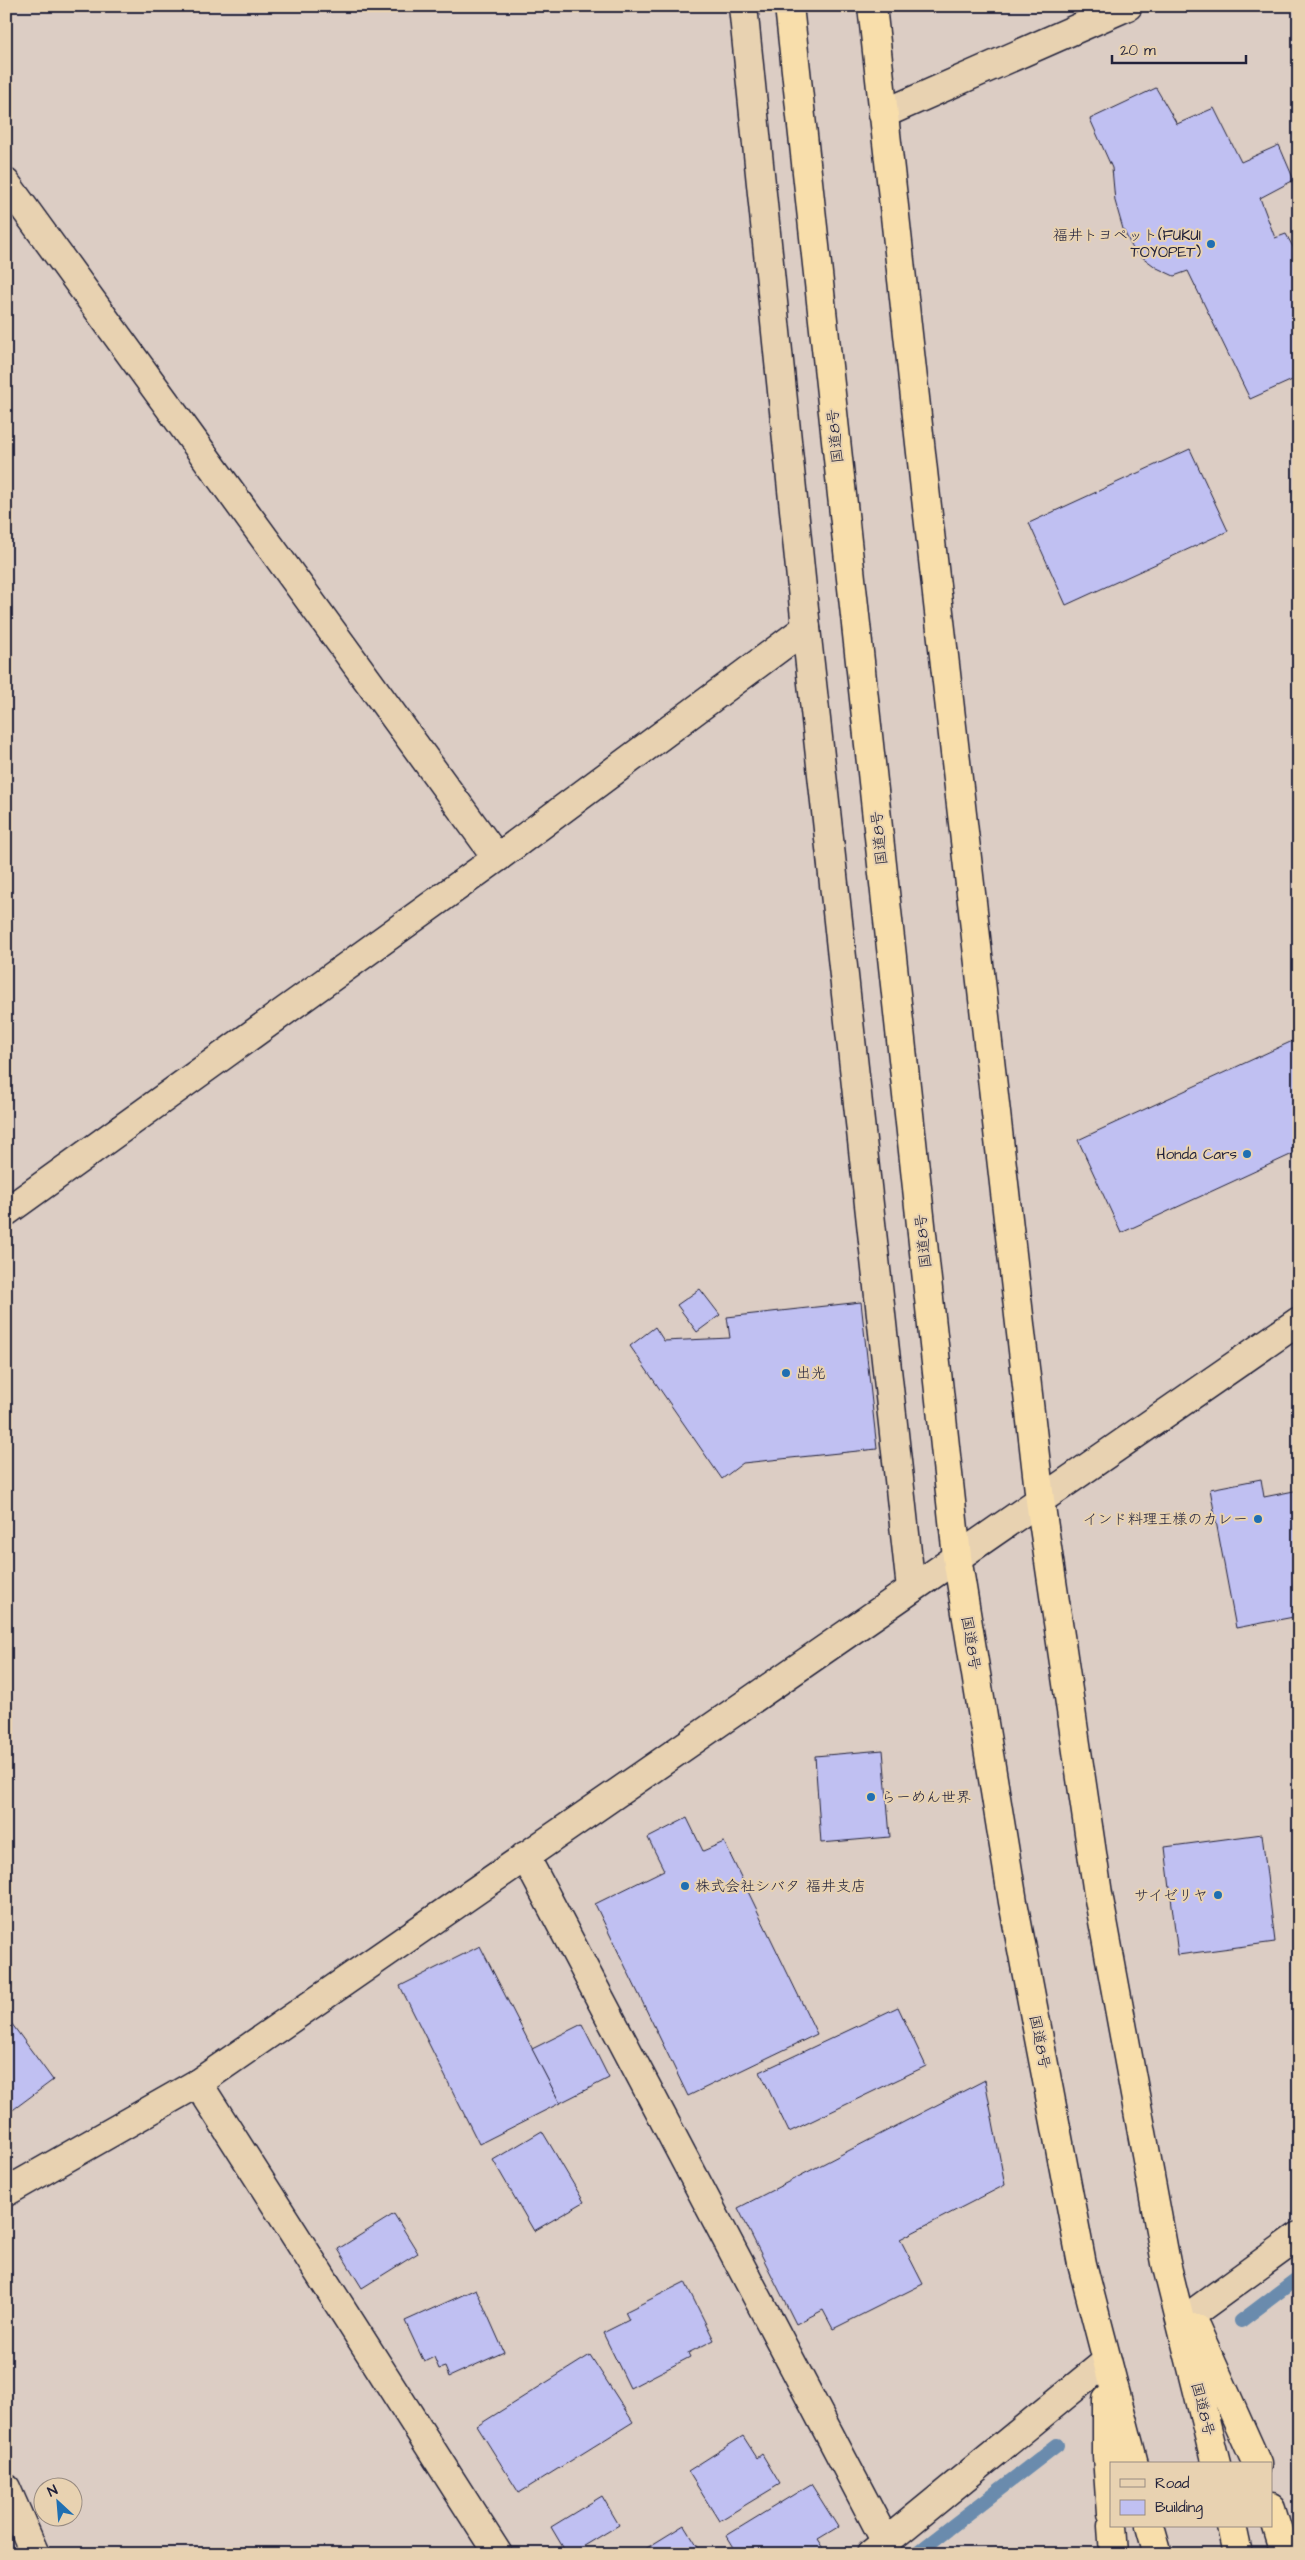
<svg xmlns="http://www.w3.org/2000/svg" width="1305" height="2560" font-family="'Architects Daughter','Klee One',sans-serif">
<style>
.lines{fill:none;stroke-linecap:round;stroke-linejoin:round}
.stream{stroke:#6a8bad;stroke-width:14}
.building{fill:#c0c0f2;stroke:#22223b}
.minor-casing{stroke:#22223b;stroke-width:31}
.highway-casing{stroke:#22223b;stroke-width:31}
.minor{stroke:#e8d2b1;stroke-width:28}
.highway{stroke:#f8deab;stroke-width:28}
.poi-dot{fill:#1f6fb2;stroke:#e8d2b1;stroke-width:2}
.labels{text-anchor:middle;stroke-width:4;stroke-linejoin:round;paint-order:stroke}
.poi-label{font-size:15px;fill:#22223b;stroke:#e8d2b1;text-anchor:end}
.street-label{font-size:15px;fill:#22223b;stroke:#e8d2b1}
</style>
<rect width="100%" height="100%" fill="#dccdc4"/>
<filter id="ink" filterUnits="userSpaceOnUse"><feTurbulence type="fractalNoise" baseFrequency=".02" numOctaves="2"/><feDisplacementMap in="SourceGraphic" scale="10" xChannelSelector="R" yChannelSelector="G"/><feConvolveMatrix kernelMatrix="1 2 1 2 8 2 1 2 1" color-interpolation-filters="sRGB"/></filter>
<g filter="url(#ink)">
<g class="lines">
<!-- stream -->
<g class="stream">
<polyline points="1241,2321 1299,2277"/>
<polyline points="916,2554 1057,2445"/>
</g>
</g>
<!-- building -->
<g class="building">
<polygon points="1156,88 1177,124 1214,108 1241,162 1279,145 1294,180 1260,198 1275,238 1286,234 1299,258 1299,377 1250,399 1188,271 1174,276 1157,268 1134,251 1123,229 1115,201 1112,168 1090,119"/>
<polygon points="1190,449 1228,531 1066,605 1029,523"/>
<polygon points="1299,1038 1299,1151 1121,1233 1078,1140"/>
<polygon points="700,1289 720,1315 697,1332 677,1305"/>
<polygon points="861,1302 877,1449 743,1463 722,1479 630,1346 655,1327 664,1341 730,1338 727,1317"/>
<polygon points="1261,1479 1264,1497 1299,1490 1299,1616 1236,1628 1210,1489"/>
<polygon points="883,1750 890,1837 821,1843 815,1756"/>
<polygon points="687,1818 703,1851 724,1842 817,2034 688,2096 595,1904 664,1870 648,1838"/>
<polygon points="1262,1834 1275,1942 1178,1955 1165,1847"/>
<polygon points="480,1946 560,2103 479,2144 400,1986"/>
<polygon points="898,2007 926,2066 789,2132 760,2072"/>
<polygon points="6,2016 53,2080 6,2115"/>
<polygon points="582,2024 609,2078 560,2103 532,2049"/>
<polygon points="985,2080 1005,2185 900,2239 923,2284 833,2329 823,2310 796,2324 738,2208"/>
<polygon points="542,2131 584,2202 534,2231 493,2160"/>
<polygon points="394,2214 418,2253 362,2288 338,2249"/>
<polygon points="685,2282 714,2340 688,2353 690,2357 630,2388 603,2333 629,2320 625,2312"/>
<polygon points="476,2289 504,2352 449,2377 445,2367 439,2369 434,2357 424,2362 405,2321"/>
<polygon points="590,2355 633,2422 519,2493 477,2426"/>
<polygon points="743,2436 757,2458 762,2454 780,2484 719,2521 688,2471"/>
<polygon points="811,2484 838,2527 818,2539 827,2553 737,2554 726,2536"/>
<polygon points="602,2496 619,2525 571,2554 567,2554 551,2527"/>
<polygon points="684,2525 702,2554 637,2554"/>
</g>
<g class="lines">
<defs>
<g id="minor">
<polyline points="743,6 806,628 911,1589"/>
<polyline points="883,114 1128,6"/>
<polyline points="6,183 497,858"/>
<polyline points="6,1212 497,858 806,628"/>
<polyline points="525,1856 886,2542"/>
<polyline points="198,2083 498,2554"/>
<polyline points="6,2192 198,2083 1299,1321"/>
<polyline points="1181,2322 1299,2236"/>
<polyline points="6,2488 35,2554"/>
<polyline points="871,2554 1107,2361"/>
</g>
<g id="highway">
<polyline points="789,6 957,1557 1013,1902 1082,2264 1134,2464"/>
<polyline points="872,6 925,489 1040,1500 1098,1894 1166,2263 1216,2464"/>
<polyline points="1196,2328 1257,2464"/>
<polyline points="1107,2400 1107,2456 1111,2513"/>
<polyline points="1271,2508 1285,2554"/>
<polyline points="1112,2526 1114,2554"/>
<polyline points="1150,2526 1158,2554"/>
<polyline points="1232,2526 1238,2554"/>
</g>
</defs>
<!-- minor casing -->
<use href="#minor" class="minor-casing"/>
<!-- highway casing -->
<use href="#highway" class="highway-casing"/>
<!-- minor -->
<use href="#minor" class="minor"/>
<!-- highway -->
<use href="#highway" class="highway"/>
</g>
</g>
<!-- markers -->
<g class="poi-dot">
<circle cx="1211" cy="244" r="5"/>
<circle cx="1247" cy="1154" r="5"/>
<circle cx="786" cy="1373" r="5"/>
<circle cx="1258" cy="1519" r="5"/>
<circle cx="871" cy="1797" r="5"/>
<circle cx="685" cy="1886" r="5"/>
<circle cx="1218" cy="1895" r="5"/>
</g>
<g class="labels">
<!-- poi labels -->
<g class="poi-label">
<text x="1201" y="240">福井トヨペット(FUKUI<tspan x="1201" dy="17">TOYOPET)</tspan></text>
<text x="1237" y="1159">Honda Cars</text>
<text x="796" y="1378" text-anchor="start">出光</text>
<text x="1248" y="1524">インド料理王様のカレー</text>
<text x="881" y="1802" text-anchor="start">らーめん世界</text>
<text x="695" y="1891" text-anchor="start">株式会社シバタ 福井支店</text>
<text x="1208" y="1900">サイゼリヤ</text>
</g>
<!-- street labels -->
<g class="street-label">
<text transform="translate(835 436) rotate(-96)" y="5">国道8号</text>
<text transform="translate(879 838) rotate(-96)" y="5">国道8号</text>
<text transform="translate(923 1241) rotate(-96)" y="5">国道8号</text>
<text transform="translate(971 1643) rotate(81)" y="5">国道8号</text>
<text transform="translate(1040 2042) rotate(79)" y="5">国道8号</text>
<text transform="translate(1203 2409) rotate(76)" y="5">国道8号</text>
</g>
</g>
<!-- margin -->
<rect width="1305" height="2560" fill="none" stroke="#e8d2b1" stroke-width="25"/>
<rect x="12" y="12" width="1280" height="2535" fill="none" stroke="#22223b" stroke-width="2" filter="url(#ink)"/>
<!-- legend -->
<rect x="1110" y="2462" width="162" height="65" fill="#e8d2b1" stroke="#998c82"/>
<rect x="1120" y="2479" width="25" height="8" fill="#e8d2b1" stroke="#998c82"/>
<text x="1155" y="2488" font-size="15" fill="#22223b">Road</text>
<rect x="1120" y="2500" width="25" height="15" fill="#c0c0f2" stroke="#998c82"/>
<text x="1155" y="2512" font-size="15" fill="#22223b">Building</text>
<!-- north arrow -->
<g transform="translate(58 2502) rotate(334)"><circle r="24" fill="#e8d2b1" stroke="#998c82"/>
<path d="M0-4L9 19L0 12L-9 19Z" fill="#1f6fb2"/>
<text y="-8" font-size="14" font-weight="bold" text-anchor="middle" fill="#22223b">N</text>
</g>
<!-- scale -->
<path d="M1112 55v8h134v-8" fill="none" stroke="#22223b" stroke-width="2.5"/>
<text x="1120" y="55" font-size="15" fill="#22223b" stroke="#e8d2b1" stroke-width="4" paint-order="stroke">20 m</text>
</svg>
